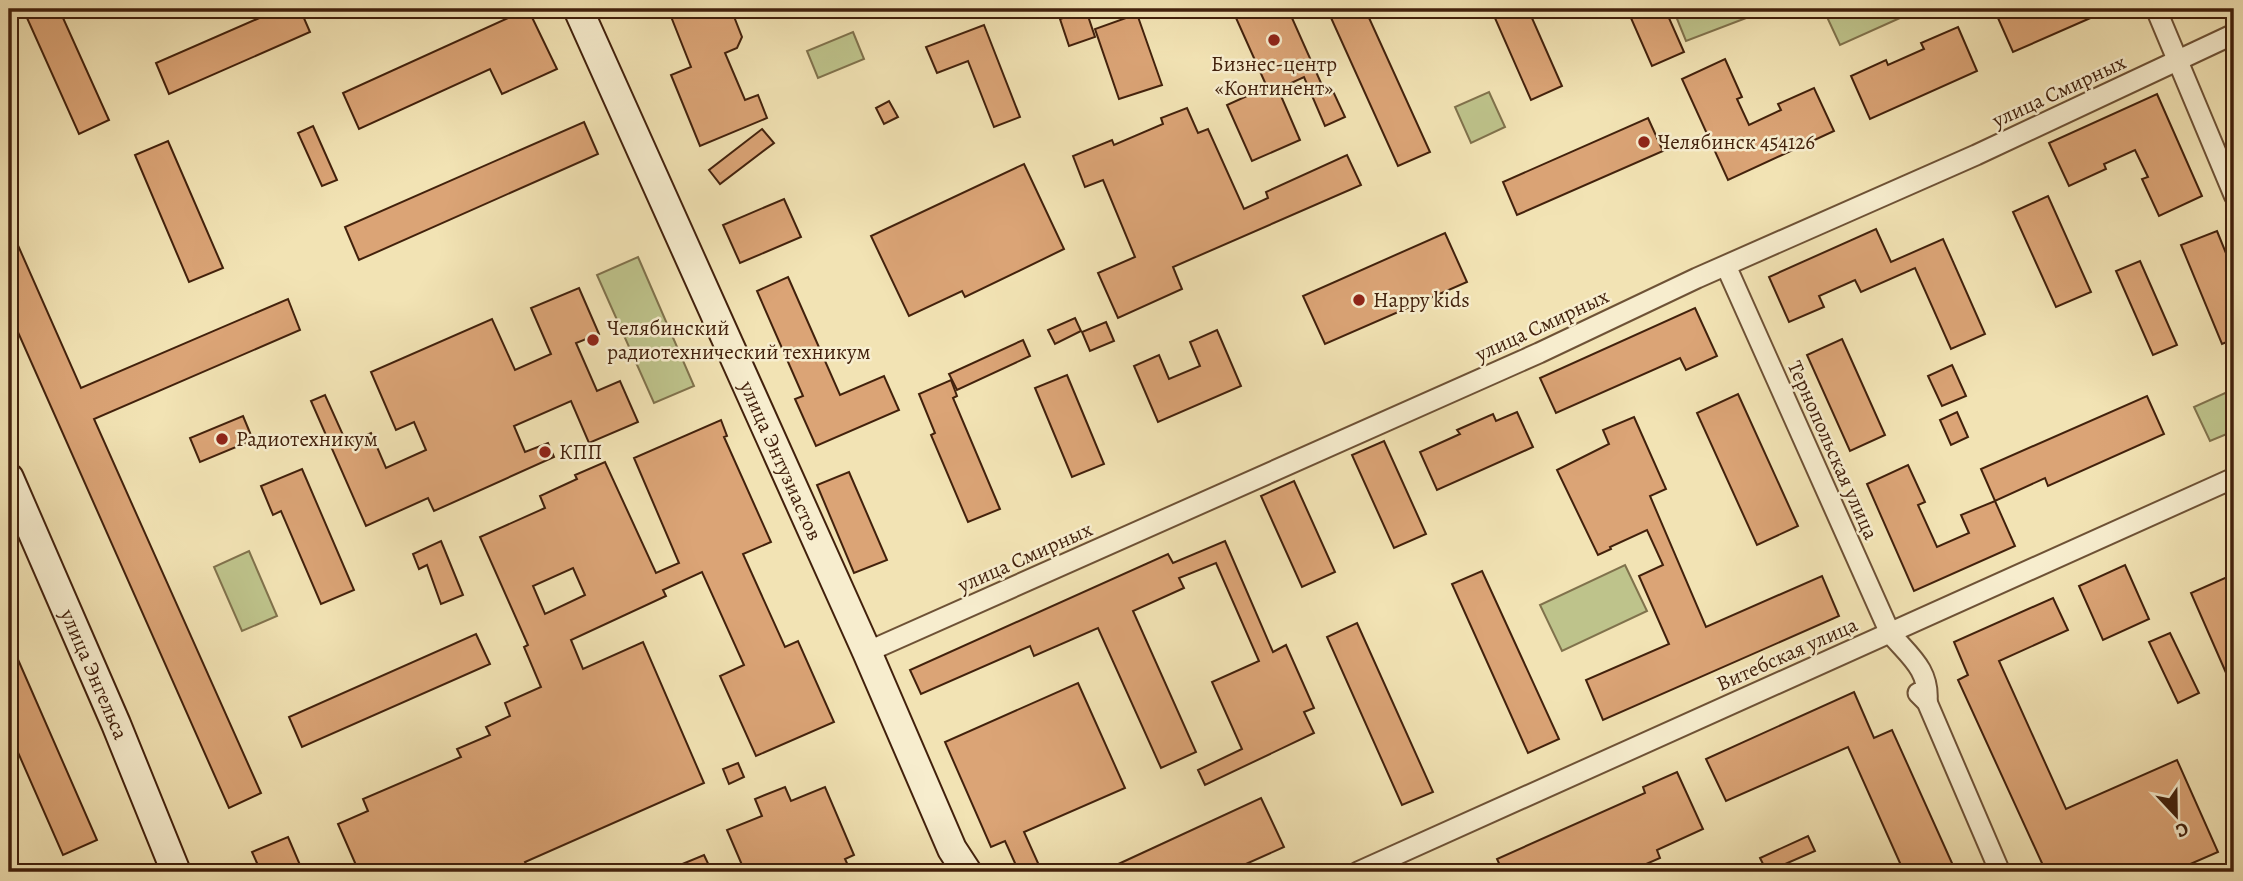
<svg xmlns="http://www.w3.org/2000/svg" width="2243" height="881" font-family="Alegreya,serif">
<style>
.green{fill:#bec38b;stroke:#80724c;stroke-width:2}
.building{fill:#dba476;stroke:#42210c;stroke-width:2;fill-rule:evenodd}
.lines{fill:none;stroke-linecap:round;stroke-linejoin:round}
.minor-casing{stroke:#6e5236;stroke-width:23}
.secondary-casing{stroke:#42210c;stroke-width:32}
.minor{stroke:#f7edce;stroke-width:19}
.secondary{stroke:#f7edce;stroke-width:28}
.poi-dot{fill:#8f2418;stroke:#f7edce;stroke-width:2.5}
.labels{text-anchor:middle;stroke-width:5;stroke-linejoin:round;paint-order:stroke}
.poi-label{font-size:21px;fill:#42210c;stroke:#f7edce;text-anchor:start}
.street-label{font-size:21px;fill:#42210c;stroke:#f7edce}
</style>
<rect width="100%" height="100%" fill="#f2e3b4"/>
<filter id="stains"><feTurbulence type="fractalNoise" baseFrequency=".00286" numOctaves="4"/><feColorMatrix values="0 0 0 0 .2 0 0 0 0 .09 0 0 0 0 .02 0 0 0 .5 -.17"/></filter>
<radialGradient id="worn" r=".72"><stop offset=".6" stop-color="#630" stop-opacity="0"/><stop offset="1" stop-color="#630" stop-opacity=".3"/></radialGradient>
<!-- green -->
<g class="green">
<polygon points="1673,9 1754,9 1754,15 1686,41"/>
<polygon points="1846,9 1920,9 1840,45 1827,17"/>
<polygon points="853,32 864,59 818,78 807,51"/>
<polygon points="1489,92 1505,127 1471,143 1455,107"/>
<polygon points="638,257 694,386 654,403 597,275"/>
<polygon points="2234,389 2234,431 2210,441 2194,407"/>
<polygon points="249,551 277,616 242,631 214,567"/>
<polygon points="1625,565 1647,611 1562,651 1540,605"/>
</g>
<!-- building -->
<g class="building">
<polygon points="23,9 59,9 109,120 79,134"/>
<polygon points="280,9 300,9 310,32 169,94 156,63"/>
<polygon points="528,9 557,69 502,94 490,69 359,129 343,93"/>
<polygon points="668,9 731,9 742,37 737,48 725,53 745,100 758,95 767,118 700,146 671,75 691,67"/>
<polygon points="1232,9 1288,9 1325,92 1332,89 1345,117 1325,126 1304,77 1278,89 1300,140 1252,161 1227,105 1267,87"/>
<polygon points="1327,9 1365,9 1430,152 1398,166"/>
<polygon points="1491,9 1528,9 1562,86 1531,100"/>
<polygon points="1627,9 1665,9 1684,52 1652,66"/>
<polygon points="1994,9 2111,9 2013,52"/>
<polygon points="1086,10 1095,37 1069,46 1060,19"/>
<polygon points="1137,14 1162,85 1119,99 1095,29"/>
<polygon points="984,25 1020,117 994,127 968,61 937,73 926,47"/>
<polygon points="1958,27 1977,71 1870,119 1851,76 1886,60 1888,65 1924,49 1921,43"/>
<polygon points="1725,59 1742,97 1737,99 1749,125 1781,110 1778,104 1814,88 1834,131 1728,180 1682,79"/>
<polygon points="2157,94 2202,196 2159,216 2142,179 2148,177 2135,150 2104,164 2106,169 2069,186 2049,143"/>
<polygon points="889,101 898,117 884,124 876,108"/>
<polygon points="1187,108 1198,133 1208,129 1244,209 1268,198 1266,192 1347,155 1361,185 1173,267 1182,289 1118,318 1098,273 1135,257 1103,180 1085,187 1073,156 1112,140 1114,145 1163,124 1161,118"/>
<polygon points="1648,118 1663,151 1517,215 1503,182"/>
<polygon points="584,122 598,154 359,260 345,227"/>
<polygon points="313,126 337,180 322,186 298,133"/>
<polygon points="762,129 774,143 720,184 709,170"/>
<polygon points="168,141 223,268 189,282 135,155"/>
<polygon points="1024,164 1064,249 965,297 962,291 909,316 871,236"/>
<polygon points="2048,196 2091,292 2056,307 2013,212"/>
<polygon points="784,199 801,237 740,263 723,225"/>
<polygon points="9,225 81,388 288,299 300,330 94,419 261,793 229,808 9,312"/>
<polygon points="1876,229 1891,262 1943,239 1985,334 1951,349 1915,268 1861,292 1855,280 1819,296 1824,307 1789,322 1769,277"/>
<polygon points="2217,231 2234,273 2234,339 2222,344 2181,245"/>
<polygon points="1445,233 1467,282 1325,344 1303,296"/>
<polygon points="2140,261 2177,345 2153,355 2116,271"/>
<polygon points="788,277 840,395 884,376 899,410 816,446 795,399 803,396 757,291"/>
<polygon points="579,288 599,334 576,343 597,391 620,381 638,422 589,443 571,401 514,426 525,452 548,443 554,457 434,511 428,498 366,526 311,401 325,395 347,444 371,433 386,468 426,450 414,422 396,430 371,372 492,319 515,370 551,354 531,308"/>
<polygon points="1695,308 1717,356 1686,370 1680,358 1556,413 1540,378"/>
<polygon points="1075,318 1081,331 1055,344 1048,330"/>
<polygon points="1106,322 1114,341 1090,351 1082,332"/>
<polygon points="1217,330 1241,386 1158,422 1134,366 1159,355 1169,379 1200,366 1190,342"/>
<polygon points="1842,339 1885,435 1850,451 1807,355"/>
<polygon points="1023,340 1030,356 957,390 949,374"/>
<polygon points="1952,365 1966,396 1942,406 1928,376"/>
<polygon points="1067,375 1104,464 1072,477 1035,388"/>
<polygon points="951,380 957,396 953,398 1000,509 968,522 931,435 935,433 919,394"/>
<polygon points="1738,394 1798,526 1757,545 1697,413"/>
<polygon points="2147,396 2164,434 2048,486 2045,478 1995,501 1981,469"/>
<polygon points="1517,412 1533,447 1437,490 1420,452 1460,434 1457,430 1493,414 1496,421"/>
<polygon points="1957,412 1968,437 1951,445 1940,420"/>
<polygon points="243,416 253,440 200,462 190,438"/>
<polygon points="1634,417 1666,489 1650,496 1706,627 1822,576 1839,616 1603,720 1586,680 1669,644 1639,576 1663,565 1647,530 1610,547 1611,549 1598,555 1557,470 1609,444 1603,430"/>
<path d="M 721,420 L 727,436 L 724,437 L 771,542 L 743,554 L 785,647 L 798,641 L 834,722 L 756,756 L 720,676 L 744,665 L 702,572 L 663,590 L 666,596 L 571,640 L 583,669 L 643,642 L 704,783 L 525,862 L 530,872 L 359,872 L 338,824 L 368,811 L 363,799 L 461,757 L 457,749 L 490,735 L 486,727 L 510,716 L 505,703 L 541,687 L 524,647 L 528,645 L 480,537 L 545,508 L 540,496 L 577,479 L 575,475 L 605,462 L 656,573 L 679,563 L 634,458 ZM 573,568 L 585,595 L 545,614 L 533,586 Z"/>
<polygon points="1384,441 1426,534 1394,548 1352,455"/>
<polygon points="1908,465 1925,502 1918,505 1937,547 1969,533 1961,515 1995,501 2015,546 1914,591 1867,484"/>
<polygon points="302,469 354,590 321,604 281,511 273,515 261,486"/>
<polygon points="849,472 887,560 854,573 817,485"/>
<polygon points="1294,481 1335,572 1302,587 1261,496"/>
<polygon points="441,541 463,595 441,604 427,565 419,569 413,554"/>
<polygon points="1225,541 1273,652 1286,645 1314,708 1304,712 1314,733 1205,785 1198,770 1242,749 1212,682 1259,661 1216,563 1179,578 1184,588 1133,611 1196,752 1161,768 1098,628 1034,656 1030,646 921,694 910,670 1168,554 1173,563"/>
<polygon points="2125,565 2149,619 2103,640 2079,586"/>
<polygon points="1482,571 1559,739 1528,753 1452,584"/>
<polygon points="2234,574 2234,691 2191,593"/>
<polygon points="2053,598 2068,630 1999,661 2066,809 2177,760 2218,852 2172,872 2046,872 1958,680 1968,675 1954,642"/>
<polygon points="1357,623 1433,792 1402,805 1327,637"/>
<polygon points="2170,633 2199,693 2178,703 2149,642"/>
<polygon points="476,634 490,664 302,747 289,717"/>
<polygon points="9,639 97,840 63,855 9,732"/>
<polygon points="1078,683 1125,788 1024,832 1042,872 1019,872 1005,841 991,847 945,742"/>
<polygon points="1854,692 1874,738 1892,730 1956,872 1904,872 1848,747 1726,801 1706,759"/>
<polygon points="738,763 744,777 729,784 723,769"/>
<polygon points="1677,772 1703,829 1657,850 1660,858 1628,872 1503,872 1497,859 1645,793 1643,787"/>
<polygon points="785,787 791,801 825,787 854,855 845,859 851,872 745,872 727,830 762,816 755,799"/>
<polygon points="1261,798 1284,847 1228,872 1101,872"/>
<polygon points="1808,836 1815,851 1767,872 1760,858"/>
<polygon points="288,837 303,872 261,872 252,852"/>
<polygon points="704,855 712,872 663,872"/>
</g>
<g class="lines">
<defs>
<g id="minor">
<polyline points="2156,9 2234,195"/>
<path d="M 1726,266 L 1890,633 C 1908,655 1930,669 1927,702"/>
<polyline points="867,652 1539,353 1697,278 1976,155 2234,34"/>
<polyline points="1918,693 1927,702 2000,872"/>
<polyline points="1358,872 2234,478"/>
</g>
<g id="secondary">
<path id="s1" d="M 578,9 L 867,652 L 952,849 L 967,872"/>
<path id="s2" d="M 9,478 L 116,724 L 176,872"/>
</g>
</defs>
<!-- minor casing -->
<use href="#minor" class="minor-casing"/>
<!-- secondary casing -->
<use href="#secondary" class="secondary-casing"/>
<!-- minor -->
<use href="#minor" class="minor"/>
<!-- secondary -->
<use href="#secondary" class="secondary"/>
</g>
<!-- markers -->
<g class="poi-dot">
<circle cx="1274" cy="40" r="7"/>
<circle cx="1644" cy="142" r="7"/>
<circle cx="1359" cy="300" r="7"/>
<circle cx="593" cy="340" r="7"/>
<circle cx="222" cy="439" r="7"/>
<circle cx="545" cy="452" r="7"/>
</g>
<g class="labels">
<!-- poi labels -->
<g class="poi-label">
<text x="1274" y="71" text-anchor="middle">Бизнес-центр<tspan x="1274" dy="24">«Континент»</tspan></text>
<text x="1658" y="149">Челябинск 454126</text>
<text x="1373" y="307">Happy kids</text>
<text x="607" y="335">Челябинский<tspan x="607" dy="24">радиотехнический техникум</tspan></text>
<text x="236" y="446">Радиотехникум</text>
<text x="559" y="459">КПП</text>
</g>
<!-- street labels -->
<g class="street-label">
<text transform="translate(2059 91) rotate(-25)" y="7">улица Смирных</text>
<text transform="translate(1542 325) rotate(-25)" y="7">улица Смирных</text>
<text transform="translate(1833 450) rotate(66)" y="7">Тернопольская улица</text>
<text dy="7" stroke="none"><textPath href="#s1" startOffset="495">улица Энтузиастов</textPath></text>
<text transform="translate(1025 557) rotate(-24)" y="7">улица Смирных</text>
<text transform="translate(1787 654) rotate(-24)" y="7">Витебская улица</text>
<text dy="7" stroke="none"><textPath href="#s2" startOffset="214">улица Энгельса</textPath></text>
</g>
</g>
<!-- margin -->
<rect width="2243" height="881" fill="none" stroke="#f2e3b4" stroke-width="35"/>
<rect x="10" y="10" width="2222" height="860" fill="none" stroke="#42210c" stroke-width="3.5"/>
<rect x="18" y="18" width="2208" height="846" fill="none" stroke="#42210c" stroke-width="2"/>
<!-- north arrow -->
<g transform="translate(2176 815) rotate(158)" stroke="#f7edce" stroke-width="5" paint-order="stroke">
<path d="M0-5L12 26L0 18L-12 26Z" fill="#42210c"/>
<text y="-10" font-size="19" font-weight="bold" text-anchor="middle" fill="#42210c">С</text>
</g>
<rect width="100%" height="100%" filter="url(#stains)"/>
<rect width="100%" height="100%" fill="url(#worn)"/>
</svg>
